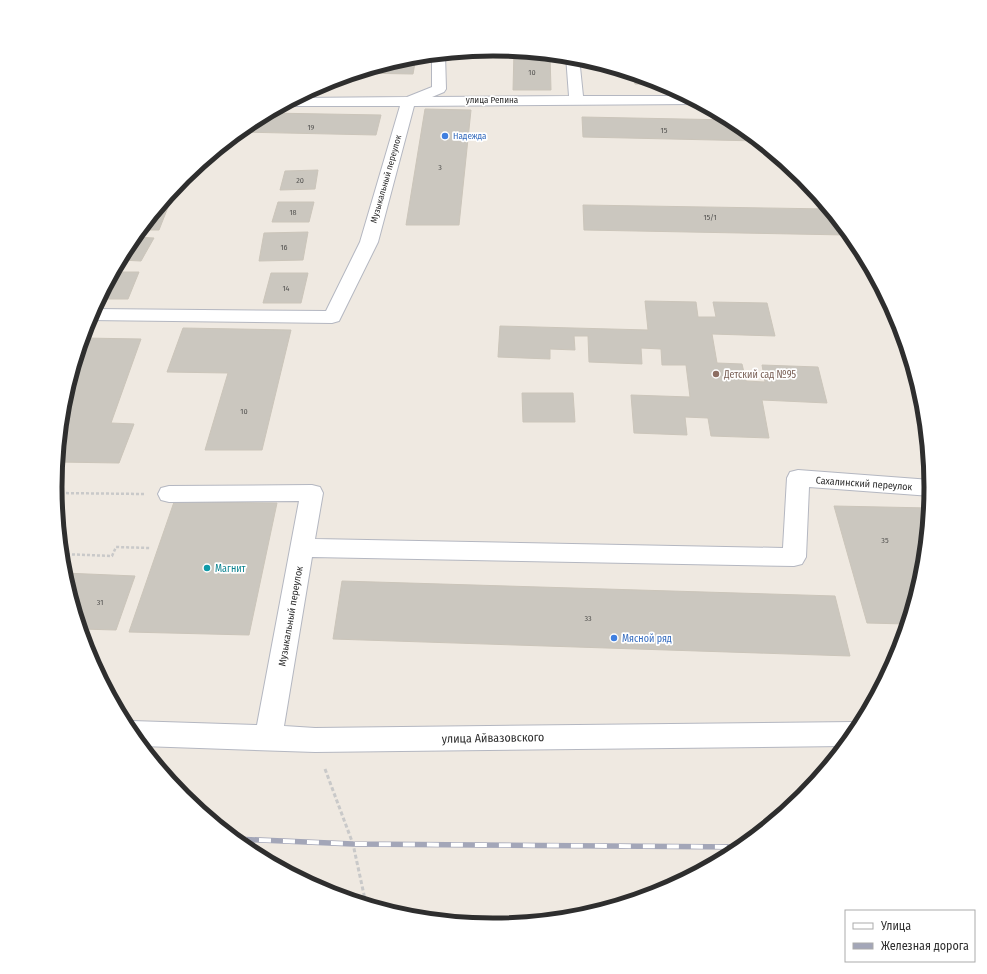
<svg xmlns="http://www.w3.org/2000/svg" width="987" height="974" font-family="'Fira Sans Condensed',sans-serif">
<style>
.industrial{fill:#e3e1e8}
.building{fill:#cbc7bf;stroke:#cbc5ba}
.lines{fill:none;stroke-linecap:round;stroke-linejoin:round}
.minor-casing{stroke:#b4b7c1;stroke-width:2}
.path-far1{stroke:#c9c9c9;stroke-width:2.5;stroke-dasharray:3 2;stroke-linecap:butt}
.path{stroke:#c9c9c9;stroke-width:3;stroke-dasharray:4 2.5;stroke-linecap:butt}
.minor{fill:#fff;fill-rule:evenodd}
.rail-casing{stroke:#a3a6b8;stroke-width:5.5}
.rail{stroke:#fff;stroke-width:4;stroke-dasharray:12;stroke-linecap:butt}
.shop-dot{fill:#3f7fe0;stroke:#fff;stroke-width:1.5}
.education-dot{fill:#8d6e63;stroke:#fff;stroke-width:1.5}
.culture-dot{fill:#0f9aa8;stroke:#fff;stroke-width:1.5}
.labels{text-anchor:middle;stroke-width:3.5;stroke-linejoin:round;paint-order:stroke}
.number-label{font-size:8px;fill:#555452}
.far-street-label{font-size:9px;fill:#2e2e2e;stroke:#fff}
.far-shop-label{font-size:9px;fill:#366cbe;stroke:#fff;text-anchor:start}
.education-label{font-size:10px;fill:#785e54;stroke:#fff;text-anchor:start}
.street-label{font-size:10px;fill:#2e2e2e;stroke:#fff}
.culture-label{font-size:10px;fill:#0d838f;stroke:#fff;text-anchor:start}
.shop-label{font-size:10px;fill:#366cbe;stroke:#fff;text-anchor:start}
.near-street-label{font-size:12px;fill:#2e2e2e;stroke:#fff}
.rim{fill:none;stroke:#2e2e2e;stroke-width:5}
</style>
<rect width="100%" height="100%" fill="#efe9e1"/>
<!-- industrial -->
<polygon class="industrial" points="412,917 562,918 493,925"/>
<!-- building -->
<g class="building">
<polygon points="514,51 550,55 551,90 513,90"/>
<polygon points="408,57 416,57 413,74 356,73"/>
<polygon points="633,74 661,82 664,84 635,84"/>
<polygon points="425,109 471,110 459,225 406,225"/>
<polygon points="269,113 381,115 376,135 239,132 250,123"/>
<polygon points="582,117 732,120 759,141 583,137"/>
<polygon points="318,170 315,189 280,190 285,171"/>
<polygon points="163,202 170,202 159,230 140,230"/>
<polygon points="278,202 314,202 309,222 272,222"/>
<polygon points="583,205 829,209 842,225 846,235 584,230"/>
<polygon points="308,232 303,260 259,261 264,233"/>
<polygon points="135,237 154,238 141,261 121,260"/>
<polygon points="114,272 139,272 128,299 100,299"/>
<polygon points="271,273 308,273 301,303 263,303"/>
<polygon points="645,301 696,302 698,317 716,317 713,302 767,303 775,336 712,334 717,363 742,364 746,381 765,382 762,365 818,367 827,403 762,400 769,438 711,436 708,418 685,417 687,435 634,433 631,395 690,397 686,365 662,365 661,349 641,348 642,364 589,362 588,336 574,336 575,350 550,349 550,359 498,357 500,326 648,330"/>
<polygon points="183,328 291,330 262,450 205,450 228,373 167,372"/>
<polygon points="83,338 141,339 111,423 134,424 119,463 58,462 64,401"/>
<polygon points="522,393 573,393 575,422 523,422"/>
<polygon points="174,502 277,503 249,635 129,632"/>
<polygon points="834,506 929,508 923,573 907,624 867,623"/>
<polygon points="64,573 135,576 116,630 81,629"/>
<polygon points="342,581 835,596 850,656 333,639"/>
</g>
<g class="lines">
<defs>
<g id="minor">
<polygon points="445,54 446,89 444,92 432,97 569,96 566,56 579,57 583,96 686,96 699,103 694,104 414,106 378,242 339,321 332,323 89,320 94,309 326,311 360,242 400,106 290,106 285,104 297,98 407,97 432,87 432,55"/>
<polygon points="798,470 931,480 931,496 809,487 806,557 802,564 794,566 312,557 284,726 315,728 855,722 861,724 844,746 315,752 142,746 125,723 132,721 257,725 299,501 169,502 161,500 158,494 161,488 169,486 312,485 320,487 323,493 315,539 783,548 787,478 790,472"/>
</g>
</defs>
<!-- minor casing -->
<use href="#minor" class="minor-casing"/>
<!-- path-far1 -->
<g class="path-far1">
<polyline points="56,493 144,494"/>
<polyline points="62,554 112,556 116,547 150,548"/>
</g>
<!-- path -->
<polyline class="path" points="325,769 353,844 366,904"/>
<!-- minor -->
<use href="#minor" class="minor"/>
<defs>
<polyline id="rail" points="235,839 353,844 741,847"/>
</defs>
<!-- rail casing -->
<use href="#rail" class="rail-casing"/>
<!-- rail -->
<use href="#rail" class="rail"/>
</g>
<!-- markers -->
<g class="shop-dot">
<circle cx="445" cy="136" r="4"/>
<circle cx="614" cy="638" r="4"/>
</g>
<circle class="education-dot" cx="716" cy="374" r="4"/>
<circle class="culture-dot" cx="207" cy="568" r="4"/>
<g class="labels">
<!-- number labels -->
<g class="number-label">
<text x="532" y="75">10</text>
<text x="311" y="130">19</text>
<text x="664" y="133">15</text>
<text x="440" y="170">3</text>
<text x="300" y="183">20</text>
<text x="293" y="215">18</text>
<text x="710" y="220">15/1</text>
<text x="284" y="250">16</text>
<text x="286" y="291">14</text>
<text x="244" y="414">10</text>
<text x="885" y="543">35</text>
<text x="100" y="605">31</text>
<text x="588" y="621">33</text>
</g>
<!-- far-street labels -->
<g class="far-street-label">
<text x="492" y="103">улица Репина</text>
<text transform="translate(386 179) rotate(-74)" y="3">Музыкальный переулок</text>
</g>
<!-- far-shop labels -->
<g class="far-shop-label">
<text x="453" y="139">Надежда</text>
</g>
<!-- education labels -->
<g class="education-label">
<text x="724" y="378">Детский сад №95</text>
</g>
<!-- street labels -->
<g class="street-label">
<text transform="translate(864 483) rotate(4)" y="4">Сахалинский переулок</text>
<text transform="translate(290 616) rotate(-80)" y="4">Музыкальный переулок</text>
</g>
<!-- culture labels -->
<g class="culture-label">
<text x="215" y="572">Магнит</text>
</g>
<!-- shop labels -->
<g class="shop-label">
<text x="622" y="642">Мясной ряд</text>
</g>
<!-- near-street labels -->
<g class="near-street-label">
<text transform="translate(493 738) rotate(-1)" y="4">улица Айвазовского</text>
</g>
</g>
<!-- crop -->
<path d="M0 0H987V974H0ZM62 487a431 431 0 1 1 862 0a431 431 0 1 1-862 0Z" fill="#fff" fill-rule="evenodd"/>
<path class="rim" d="M62 487a431 431 0 1 1 862 0a431 431 0 1 1-862 0Z"/>
<!-- legend -->
<rect x="845" y="910" width="130" height="52" fill="#ffffff" stroke="#ababab"/>
<rect x="853" y="923" width="20" height="6" fill="#ffffff" stroke="#ababab"/>
<text x="881" y="930" font-size="12" fill="#2e2e2e">Улица</text>
<rect x="853" y="943" width="20" height="6" fill="#a3a6b8" stroke="#ababab"/>
<text x="881" y="950" font-size="12" fill="#2e2e2e">Железная дорога</text>
</svg>
